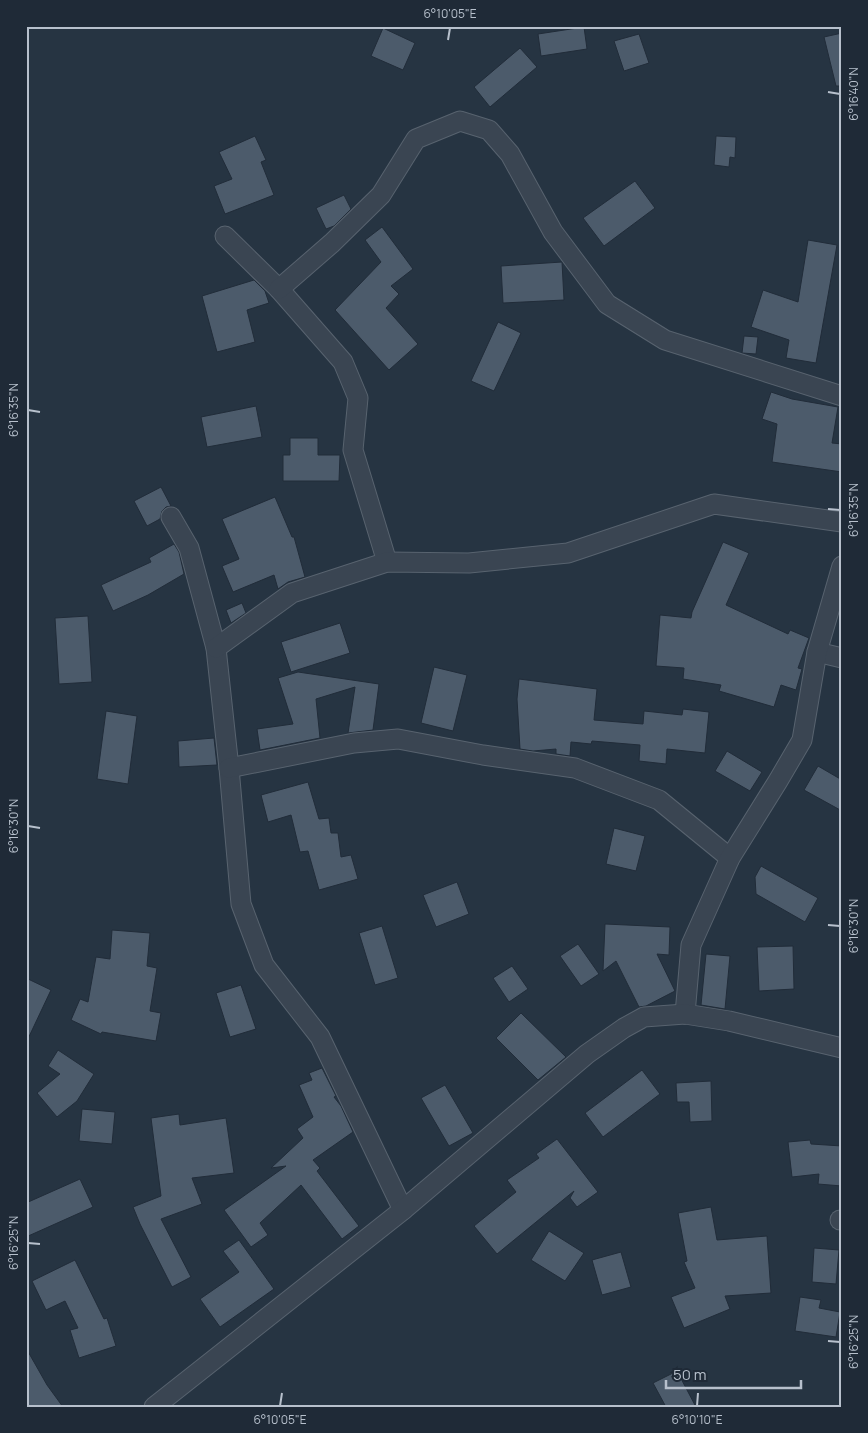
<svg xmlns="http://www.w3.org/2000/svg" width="868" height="1433" font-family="Manrope,sans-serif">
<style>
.building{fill:#4c5b6b;stroke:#212c39}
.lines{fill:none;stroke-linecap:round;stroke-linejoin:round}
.street-casing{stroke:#58636f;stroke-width:21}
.street{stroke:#3a4552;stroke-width:19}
.ticks{fill:none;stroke:#b7c0cc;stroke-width:2}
.neatline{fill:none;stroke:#b7c0cc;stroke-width:2}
.ticks-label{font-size:12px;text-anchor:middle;fill:#b7c0cc}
</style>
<rect width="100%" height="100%" fill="#263442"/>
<!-- building -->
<g class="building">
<polygon points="584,27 587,49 541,56 538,34"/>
<polygon points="383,28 415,43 403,70 371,56"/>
<polygon points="842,33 842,86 836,86 824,37"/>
<polygon points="639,34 649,63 624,71 614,41"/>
<polygon points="520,48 537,67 490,107 474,87"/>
<polygon points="255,136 266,160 261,162 274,195 225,214 214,186 232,179 219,152"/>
<polygon points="716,136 736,137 735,158 730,157 729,167 714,165"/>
<polygon points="635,181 655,208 604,246 583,218"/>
<polygon points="344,195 351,209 334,226 326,229 316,208"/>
<polygon points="382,227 413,269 391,286 399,294 386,308 418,344 389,370 335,310 381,262 365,240"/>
<polygon points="808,240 837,245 816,363 786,358 789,340 751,327 763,290 798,302"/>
<polygon points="562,262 564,300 503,303 501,266"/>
<polygon points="254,280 265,291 269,303 247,310 255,342 217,352 202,296"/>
<polygon points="498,322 521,333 494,391 471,381"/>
<polygon points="744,336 758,337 756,354 742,353"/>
<polygon points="771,392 792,399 838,407 832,443 842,444 842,472 772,462 777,424 762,419"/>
<polygon points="256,406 262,437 207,447 201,417"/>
<polygon points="290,438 318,438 318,455 340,455 339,481 283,481 283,455 290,455"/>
<polygon points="161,487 171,506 166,507 162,511 160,519 147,526 134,501"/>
<polygon points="275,497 292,537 294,537 305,577 288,582 278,589 274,575 233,592 222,566 239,559 222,519"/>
<polygon points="723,542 749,553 726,605 788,634 790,630 809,638 798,668 802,669 796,690 781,685 774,707 719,691 721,685 683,679 684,668 656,666 660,615 691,618 692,612"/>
<polygon points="174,544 179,552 184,574 148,595 113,611 101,585 151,562 149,558"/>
<polygon points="242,603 246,613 231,623 226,610"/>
<polygon points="88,616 92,682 59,684 55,618"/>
<polygon points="340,623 350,653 291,672 281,642"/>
<polygon points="434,667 467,675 453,731 421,723"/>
<polygon points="298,672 379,684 373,730 348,733 355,687 316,699 320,738 260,750 257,729 293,724 278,678"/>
<polygon points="519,679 597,689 594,720 643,724 644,711 682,715 683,709 709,712 705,753 667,749 666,764 639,761 640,745 592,741 591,744 571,742 570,756 556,754 556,749 533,751 520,749 517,699"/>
<polygon points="106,711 137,716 128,784 97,779"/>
<polygon points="214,738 217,765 179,767 178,741"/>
<polygon points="727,751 762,772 750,791 715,771"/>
<polygon points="818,766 842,780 842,811 804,790"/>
<polygon points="308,782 319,819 329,818 331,833 338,833 341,857 351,855 358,879 319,890 308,851 300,852 291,815 268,822 261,795"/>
<polygon points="614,828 645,836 636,871 606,864"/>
<polygon points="761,866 818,898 805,922 756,894 755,877"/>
<polygon points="457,882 469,914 436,927 423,895"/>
<polygon points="605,924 670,927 669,955 657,954 675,991 646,1006 639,1007 616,961 603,971"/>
<polygon points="382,926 398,978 375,985 359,933"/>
<polygon points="112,930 150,933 147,966 157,968 150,1011 161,1013 156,1041 102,1032 101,1034 71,1020 80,999 88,1002 96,957 110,959"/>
<polygon points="578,944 599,974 581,986 560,956"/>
<polygon points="793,946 794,989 759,991 757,947"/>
<polygon points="706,954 730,956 725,1009 701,1005"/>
<polygon points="512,966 528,989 509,1002 493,978"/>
<polygon points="26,978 51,990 26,1043"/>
<polygon points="241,985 256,1029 230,1037 216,993"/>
<polygon points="521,1013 566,1057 538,1080 496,1038"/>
<polygon points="58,1050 94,1074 77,1101 57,1117 37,1093 60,1074 48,1066"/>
<polygon points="322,1068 336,1096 334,1097 341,1106 353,1132 313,1160 320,1168 317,1171 359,1226 342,1239 301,1185 260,1223 268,1235 251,1247 224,1210 286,1166 271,1168 303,1138 297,1129 313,1117 299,1085 312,1080 309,1073"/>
<polygon points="642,1070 660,1094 603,1137 585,1113"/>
<polygon points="711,1081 712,1121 690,1122 689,1102 677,1102 676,1083"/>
<polygon points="445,1085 473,1133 449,1146 421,1098"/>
<polygon points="82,1109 115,1112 112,1144 79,1141"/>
<polygon points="179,1114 180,1125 226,1118 234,1173 192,1178 202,1204 161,1219 191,1277 172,1287 140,1224 133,1207 161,1196 151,1118"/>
<polygon points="557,1139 598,1192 577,1207 570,1198 574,1191 497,1254 474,1226 516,1192 507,1180 539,1158 536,1154"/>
<polygon points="810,1140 811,1144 842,1146 842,1186 818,1184 819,1174 792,1177 788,1142"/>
<polygon points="80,1179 93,1207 26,1237 26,1203"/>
<polygon points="711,1207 717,1240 767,1236 771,1293 725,1296 730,1309 684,1328 671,1297 695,1288 684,1262 687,1261 678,1213"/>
<polygon points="549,1231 584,1253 565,1281 531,1260"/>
<polygon points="239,1240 274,1289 220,1327 200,1299 239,1272 223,1251"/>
<polygon points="814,1248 839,1250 836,1284 812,1282"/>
<polygon points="621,1252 631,1287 602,1295 592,1260"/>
<polygon points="75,1260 104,1319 107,1318 116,1346 79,1358 70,1330 78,1328 65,1301 46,1310 32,1281"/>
<polygon points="800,1297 821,1300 819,1308 840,1312 836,1337 795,1331"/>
<polygon points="26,1348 47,1385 63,1407 26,1407"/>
<polygon points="677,1371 696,1407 666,1407 653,1383"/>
</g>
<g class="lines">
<defs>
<g id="street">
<polyline points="225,236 279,289 343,362 358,398 353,450 387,562"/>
<polyline points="279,289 332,243 381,195 416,139 460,121 489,130 510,154 553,232 607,304 665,340 842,396"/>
<polyline points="171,517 189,548 216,648 229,768 241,904 264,965 320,1037 403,1210"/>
<polyline points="216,648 292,593 387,562 469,563 568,553 714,504 842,522"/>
<polyline points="817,652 842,658"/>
<polyline points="229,768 354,743 398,739 483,755 575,768 659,800 730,858"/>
<polyline points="685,1014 691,945 730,858 778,781 802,740 817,652 842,566"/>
<polyline points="840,1220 842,1220"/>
<polyline points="154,1407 403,1210 587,1054 624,1028 644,1017 685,1014 729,1021 842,1048"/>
</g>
</defs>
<!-- street casing -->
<use href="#street" class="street-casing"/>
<!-- street -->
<use href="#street" class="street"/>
</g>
<!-- ticks -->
<path class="ticks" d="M 448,40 L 450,28M 828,92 L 840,94M 28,410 L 40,412M 828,509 L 840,510M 28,826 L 40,828M 828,925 L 840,926M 28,1243 L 40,1244M 828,1341 L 840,1342M 280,1406 L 282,1393M 697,1406 L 698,1393"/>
<!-- border -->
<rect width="868" height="1433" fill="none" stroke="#1f2a37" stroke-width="55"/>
<!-- scale -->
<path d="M666 1380v8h135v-8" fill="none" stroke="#b7c0cc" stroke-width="2.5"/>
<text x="673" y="1380" font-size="15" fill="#b7c0cc" stroke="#1f2a37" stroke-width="4" paint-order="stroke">50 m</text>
<rect x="28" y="28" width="812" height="1378" class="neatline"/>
<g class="ticks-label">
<text x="450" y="18">6°10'05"E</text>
<text transform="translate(854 94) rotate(-90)" y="4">6°16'40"N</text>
<text transform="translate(14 410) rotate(-90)" y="4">6°16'35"N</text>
<text transform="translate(854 510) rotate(-90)" y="4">6°16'35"N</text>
<text transform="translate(14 826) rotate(-90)" y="4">6°16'30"N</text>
<text transform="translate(854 926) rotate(-90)" y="4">6°16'30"N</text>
<text transform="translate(14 1243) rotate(-90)" y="4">6°16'25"N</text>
<text transform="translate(854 1342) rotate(-90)" y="4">6°16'25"N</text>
<text x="280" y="1424">6°10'05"E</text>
<text x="697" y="1424">6°10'10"E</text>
</g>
</svg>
